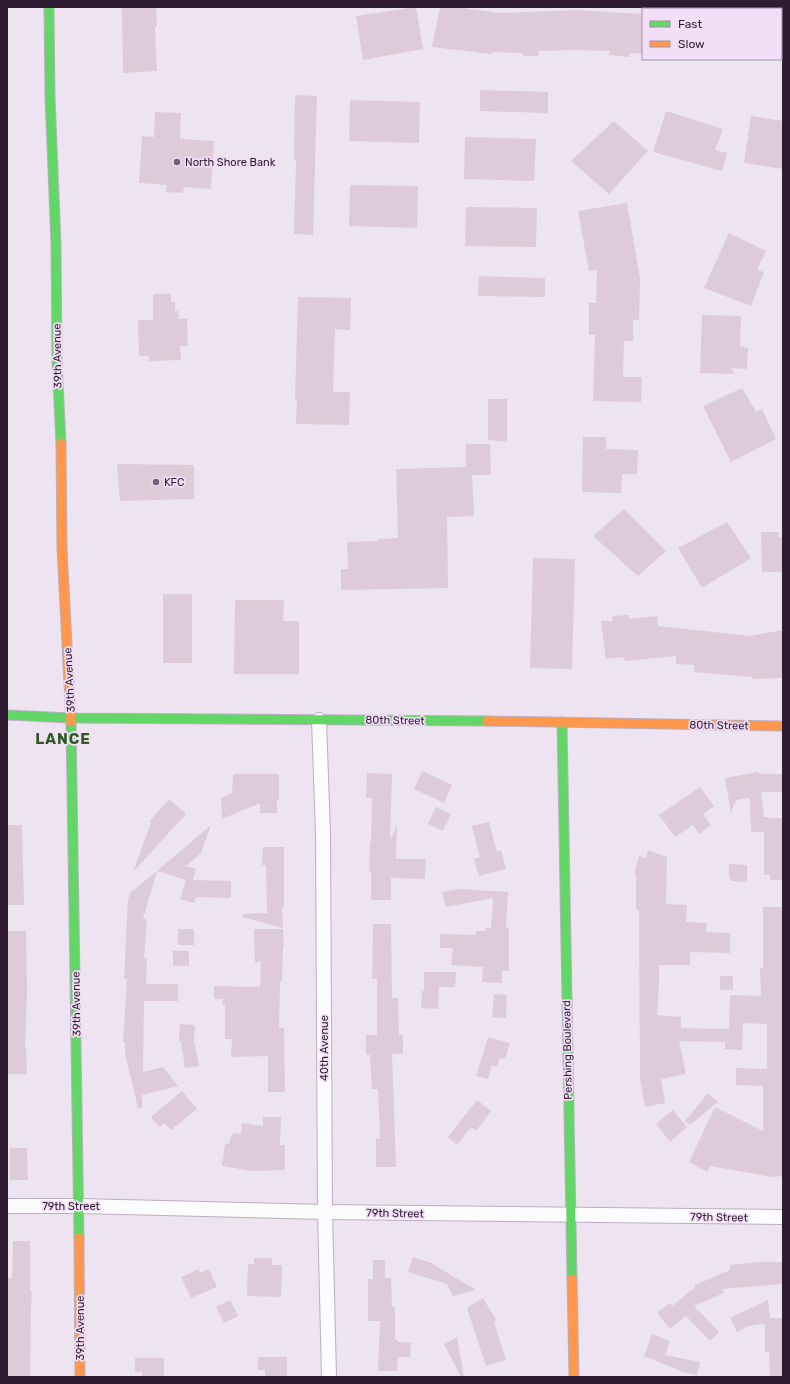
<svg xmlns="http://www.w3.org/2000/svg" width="790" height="1384" font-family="Rubik,sans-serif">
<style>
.building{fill:#ddcbda}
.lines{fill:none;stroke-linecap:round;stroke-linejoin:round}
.street-casing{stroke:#bbafbf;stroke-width:16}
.fast-casing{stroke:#bbafbf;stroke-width:11}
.slow-casing{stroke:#bbafbf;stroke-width:11}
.street{stroke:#fcfbfd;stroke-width:14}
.fast{stroke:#63d668;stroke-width:9}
.slow{stroke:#ff974d;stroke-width:9}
.poi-dot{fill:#726276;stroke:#f2def7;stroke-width:1.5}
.labels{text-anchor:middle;stroke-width:3.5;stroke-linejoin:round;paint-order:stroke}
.poi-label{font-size:11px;fill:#2f1c33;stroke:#f2def7;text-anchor:start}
.street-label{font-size:11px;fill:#2f1c33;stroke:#f2def7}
.district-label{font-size:15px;font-weight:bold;letter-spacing:1px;fill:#2d5a21;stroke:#f2def7}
</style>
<rect width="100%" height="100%" fill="#eee4f1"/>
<!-- building -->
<g class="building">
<polygon points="122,7 156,7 157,27 155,27 157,71 123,73"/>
<polygon points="416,7 423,49 363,60 356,16"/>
<polygon points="440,7 454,7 502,13 576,10 643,14 643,54 630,53 629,57 609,55 610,51 575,50 538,51 539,56 523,56 522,53 492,52 492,54 432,47"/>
<polygon points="480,90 548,92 548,113 480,111"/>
<polygon points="295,95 317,96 313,235 294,234 296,160 294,160"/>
<polygon points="350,100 420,102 419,143 349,141"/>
<polygon points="666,111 723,129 715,150 727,153 722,171 653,152"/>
<polygon points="155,112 181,113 180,139 214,141 211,189 184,187 183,193 166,192 167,185 139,183 142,136 154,137"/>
<polygon points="751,116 783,121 783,169 744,163"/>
<polygon points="614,121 648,151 609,194 571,161"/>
<polygon points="465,137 536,139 534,181 464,179"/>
<polygon points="350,185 418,186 417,228 349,226"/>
<polygon points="627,203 640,278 639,320 633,320 633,341 624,341 623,377 642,377 641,402 593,401 595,335 589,335 589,303 596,303 597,270 589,271 578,211"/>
<polygon points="466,207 537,208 536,247 465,246"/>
<polygon points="729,233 766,251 757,270 764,272 751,306 704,288"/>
<polygon points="479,276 545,278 545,297 478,296"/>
<polygon points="153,294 171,294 171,302 175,302 175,311 178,311 179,319 187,319 188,346 180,346 181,360 149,361 149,356 139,356 138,320 153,320"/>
<polygon points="298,297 351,298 350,330 335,329 333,392 350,392 349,425 296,424 297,399 295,399"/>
<polygon points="702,315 741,316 740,347 748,348 747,369 731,368 735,374 700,373"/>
<polygon points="742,388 756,412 762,409 776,439 731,462 703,406"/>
<polygon points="488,399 507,399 507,442 488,440"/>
<polygon points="583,437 606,437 606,449 638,450 637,474 622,474 621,493 582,492"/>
<polygon points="466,444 490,444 491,475 472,475 474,516 447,517 448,588 341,590 341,569 348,569 347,542 378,541 378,539 398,538 396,469 466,467"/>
<polygon points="117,464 194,465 194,499 120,501"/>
<polygon points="624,509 666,551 638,576 593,536"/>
<polygon points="727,522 751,558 702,588 678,548"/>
<polygon points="761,532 779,532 779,537 783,537 783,572 762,572"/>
<polygon points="533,558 575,559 572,669 530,668"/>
<rect x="163" y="594" width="29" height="69"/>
<polygon points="235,600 284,600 283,621 299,621 299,674 234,674"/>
<polygon points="629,615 629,619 657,616 658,626 750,636 783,630 783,678 752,679 752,677 694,672 694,665 676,664 676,656 625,661 624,657 606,659 601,621 613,621 612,616"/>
<polygon points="422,771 452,785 444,803 414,789"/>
<polygon points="758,772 759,774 783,774 783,792 761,792 764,817 769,817 769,818 783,818 783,880 770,880 770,875 764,875 764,832 751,832 750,798 736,800 731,813 725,778"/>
<polygon points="367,773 392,774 390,841 397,825 396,859 426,859 425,879 391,878 391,900 371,900 371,871 369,871 370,842 371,842 372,798 366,798"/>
<polygon points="233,774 279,774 279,800 277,800 277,813 260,813 260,803 222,819 221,798 232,793"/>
<polygon points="700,787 714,806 703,814 711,825 699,834 693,825 675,837 659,815"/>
<polygon points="169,799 186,814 133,872 151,823 149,822"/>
<polygon points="436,807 451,814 443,831 428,824"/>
<polygon points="489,822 497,852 501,850 506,869 479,876 474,859 480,857 472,826"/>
<polygon points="7,825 22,825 24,905 7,905"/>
<polygon points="211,825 201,853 186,866 196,869 193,880 231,881 231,898 196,897 194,903 180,899 186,880 157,871"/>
<polygon points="263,847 284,847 284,907 282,907 283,928 242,917 243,914 267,913 266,865 262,865"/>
<polygon points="648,850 667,857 666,904 687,905 686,922 707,923 706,932 730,933 730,953 690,952 690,965 659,965 659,986 657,1015 681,1017 681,1028 729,1029 730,995 761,996 760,968 763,968 763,907 783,907 783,1176 772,1177 710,1166 707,1172 689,1162 715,1107 763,1131 763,1086 736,1085 736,1068 767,1069 767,1024 743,1023 742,1050 725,1049 725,1042 679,1041 686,1074 661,1079 665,1103 645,1107 640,1078 639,910 636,910 636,874 634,873 639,856 646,858"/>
<polygon points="729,864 747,865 747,882 732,881 729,876"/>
<polygon points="157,871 143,919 147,919 144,958 147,958 146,984 178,984 178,1001 144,1001 143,1072 163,1067 178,1086 142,1095 142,1108 138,1108 125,1053 125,1042 123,1042 127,979 124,979 128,900 130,893"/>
<polygon points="460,889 508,892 506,928 509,928 509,971 502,971 502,983 482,982 483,967 451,965 453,948 440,948 440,934 476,935 476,931 486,931 486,928 491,928 493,898 446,907 442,892"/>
<polygon points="373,924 391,924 392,998 398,998 399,1035 403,1035 403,1054 392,1054 396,1167 376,1167 376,1139 380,1139 378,1089 372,1089 370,1055 366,1055 366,1035 377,1035 377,979 372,979"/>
<rect x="178" y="929" width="16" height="16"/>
<polygon points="254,929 283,929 284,946 283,946 282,981 280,981 279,1028 284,1028 285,1092 268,1092 268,1056 231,1057 232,1039 225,1039 225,1005 222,1005 223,999 214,999 214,986 260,987 261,962 255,962"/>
<polygon points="7,931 26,931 27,992 25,1048 26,1048 27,1074 7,1074"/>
<rect x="173" y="951" width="16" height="15"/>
<polygon points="424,972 456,972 455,987 439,987 438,1009 421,1008 422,991 424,991"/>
<rect x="720" y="976" width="13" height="14"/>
<polygon points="494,994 507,995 506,1018 492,1017"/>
<polygon points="180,1024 195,1025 194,1040 199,1066 185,1068 181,1042 179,1041"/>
<polygon points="488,1037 510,1043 505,1059 500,1058 497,1067 492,1065 488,1079 476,1076"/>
<polygon points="182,1091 197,1109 171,1130 164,1123 159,1127 151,1117"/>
<polygon points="708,1093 718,1102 690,1125 685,1121"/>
<polygon points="477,1100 491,1111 476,1131 471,1127 457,1145 448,1137"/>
<polygon points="673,1110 687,1127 670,1142 656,1124"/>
<polygon points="263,1117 281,1117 280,1145 285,1145 285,1170 253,1171 222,1166 225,1144 229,1144 231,1135 233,1135 233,1133 241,1134 242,1123 263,1126"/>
<polygon points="10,1148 27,1148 28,1180 10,1180"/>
<polygon points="13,1241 30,1241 30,1291 32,1291 31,1306 30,1377 7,1377 7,1278 12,1278"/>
<polygon points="413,1257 431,1263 476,1290 453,1296 447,1284 408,1272"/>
<polygon points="254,1258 272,1258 272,1265 282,1265 281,1297 247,1296 248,1264 254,1264"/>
<polygon points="373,1260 385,1260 385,1278 391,1278 392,1307 395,1307 395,1340 398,1340 398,1342 411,1343 410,1357 398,1357 397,1371 378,1371 380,1321 368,1321 368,1279 373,1279"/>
<polygon points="759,1262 783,1262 783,1284 722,1289 724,1293 694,1306 719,1332 710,1341 686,1316 670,1329 657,1313 670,1303 672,1306 695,1287 695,1285 730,1270 730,1265"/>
<polygon points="199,1269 200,1273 209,1269 217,1287 191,1298 181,1277"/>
<polygon points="483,1298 496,1320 494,1322 506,1360 486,1366 467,1308"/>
<polygon points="230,1300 238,1316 224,1323 216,1307"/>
<polygon points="768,1300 770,1318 783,1318 783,1377 770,1377 769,1352 765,1352 765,1324 748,1326 737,1332 730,1318"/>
<polygon points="652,1334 670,1341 665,1355 700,1362 697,1375 681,1372 681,1371 644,1356"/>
<polygon points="457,1337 464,1377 461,1377 444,1344"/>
<polygon points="258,1357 287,1357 287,1377 265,1377 265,1370 258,1370"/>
<polygon points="135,1358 164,1358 164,1377 142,1377 142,1372 135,1372"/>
</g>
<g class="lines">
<defs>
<g id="street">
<polyline points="319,720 323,834 325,1212 329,1377"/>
<polyline points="7,1206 79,1206 325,1212 783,1217"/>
</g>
<g id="fast">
<polyline points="49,7 50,97 56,244 57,363 61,443"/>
<polyline points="7,715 71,718 487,721"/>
<polyline points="71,722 79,1238"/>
<polyline points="562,722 572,1279"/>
</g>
<g id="slow">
<polyline points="61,443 62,548 71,722"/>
<polyline points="487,721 783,726"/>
<polyline points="79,1238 80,1377"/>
<polyline points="572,1279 574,1377"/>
</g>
</defs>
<!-- street casing -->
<use href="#street" class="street-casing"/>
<!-- fast casing -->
<use href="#fast" class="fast-casing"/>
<!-- slow casing -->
<use href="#slow" class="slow-casing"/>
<!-- street -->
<use href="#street" class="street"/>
<!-- fast -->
<use href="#fast" class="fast"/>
<!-- slow -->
<use href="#slow" class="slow"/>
</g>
<!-- markers -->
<g class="poi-dot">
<circle cx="177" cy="162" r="4"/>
<circle cx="156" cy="482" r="4"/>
</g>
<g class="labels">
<!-- poi labels -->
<g class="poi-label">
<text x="185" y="166">North Shore Bank</text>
<text x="164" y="486">KFC</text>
</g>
<!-- street labels -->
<g class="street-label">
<text transform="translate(57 356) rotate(-91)" y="4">39th Avenue</text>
<text transform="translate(69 680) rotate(-93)" y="4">39th Avenue</text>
<text transform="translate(395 720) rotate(1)" y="4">80th Street</text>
<text transform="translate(719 725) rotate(1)" y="4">80th Street</text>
<text transform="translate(76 1004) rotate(-91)" y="4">39th Avenue</text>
<text transform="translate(324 1048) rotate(-90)" y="4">40th Avenue</text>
<text transform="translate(567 1050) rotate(-91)" y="4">Pershing Boulevard</text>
<text x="71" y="1210">79th Street</text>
<text transform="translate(395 1213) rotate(1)" y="4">79th Street</text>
<text transform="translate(719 1217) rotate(1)" y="4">79th Street</text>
<text transform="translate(80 1328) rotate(-90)" y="4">39th Avenue</text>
</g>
<!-- district labels -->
<g class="district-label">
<text x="63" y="744">LANCE</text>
</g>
</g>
<!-- border -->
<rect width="790" height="1384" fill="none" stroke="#2f1c33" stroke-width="16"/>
<!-- legend -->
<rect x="642" y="8" width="140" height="52" fill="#f2def7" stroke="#a490a9"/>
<rect x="650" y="21" width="20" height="6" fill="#63d668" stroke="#a490a9"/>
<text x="678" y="28" font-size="12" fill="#2f1c33">Fast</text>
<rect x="650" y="41" width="20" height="6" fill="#ff974d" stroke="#a490a9"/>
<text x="678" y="48" font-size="12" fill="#2f1c33">Slow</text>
</svg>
